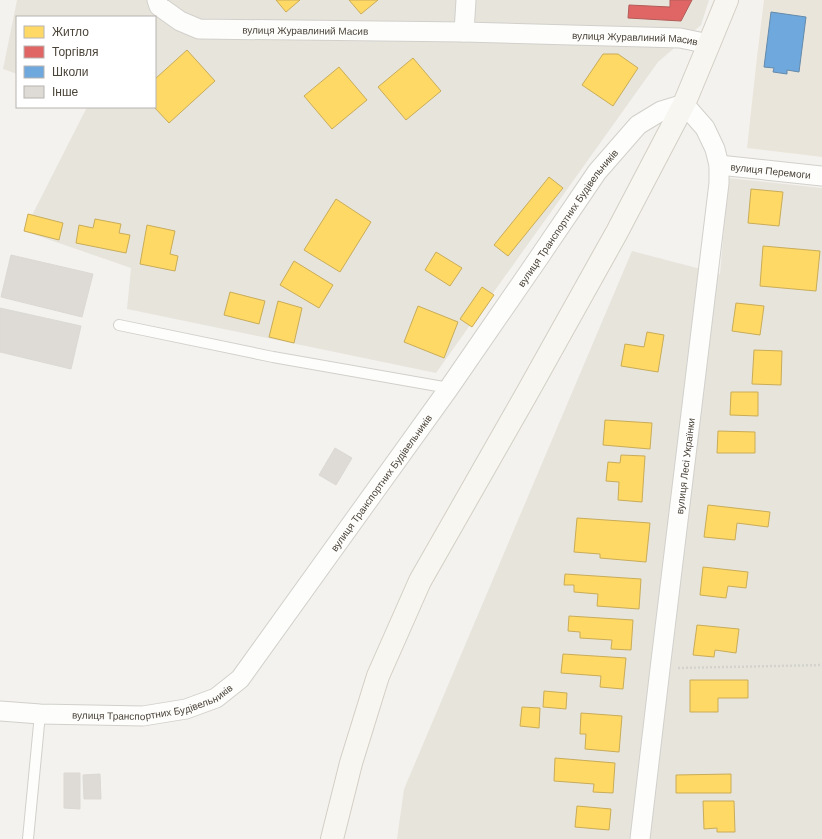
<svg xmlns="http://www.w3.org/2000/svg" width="822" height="839" font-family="'DM Sans',sans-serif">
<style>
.residential{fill:#e7e4dc}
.education{fill:#eae5da}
.homes{fill:#ffd966;stroke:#c9ac58}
.shops{fill:#e06666;stroke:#b35c58}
.schools{fill:#6fa8dc;stroke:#648aab}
.building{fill:#dedbd6;stroke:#dcd9d4}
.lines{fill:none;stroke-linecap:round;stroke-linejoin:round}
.service-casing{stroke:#d2d0cb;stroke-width:12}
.minor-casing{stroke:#d2d0cb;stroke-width:21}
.secondary-casing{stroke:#d3cfc5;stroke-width:24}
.path{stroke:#d3d2cc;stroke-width:2.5;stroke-dasharray:2 2;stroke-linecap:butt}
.service{stroke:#fdfdfc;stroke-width:10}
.minor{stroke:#fdfdfc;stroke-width:19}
.secondary{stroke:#f7f6f1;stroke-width:22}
.labels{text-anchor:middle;stroke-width:4;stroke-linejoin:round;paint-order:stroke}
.street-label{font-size:10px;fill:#4b4439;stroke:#fff}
</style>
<rect width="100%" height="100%" fill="#f4f2ee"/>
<!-- residential -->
<g class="residential">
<polygon points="17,0 709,0 701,25 658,62 436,373 127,309 131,268 24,231 87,107 155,107 155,17 17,17 17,74 3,69"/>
<polygon points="728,178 822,188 822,839 397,839 404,789 632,251 720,274"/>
</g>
<!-- education -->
<polygon class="education" points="764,0 822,0 822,157 747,148 757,57"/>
<!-- homes -->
<g class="homes">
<polygon points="276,0 300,0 286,12"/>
<polygon points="349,0 378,0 361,14"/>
<polygon points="187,50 215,81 169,123 154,107 155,107 155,79"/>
<polygon points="603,54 618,54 638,68 613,106 582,85"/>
<polygon points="413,58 441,91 406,120 378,87"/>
<polygon points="339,67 367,100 332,129 304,96"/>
<polygon points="549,177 563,188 508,256 494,245"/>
<polygon points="751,189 783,192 779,226 748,223"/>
<polygon points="336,199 371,222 340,272 304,250"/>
<polygon points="28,214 63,223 59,240 24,231"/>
<polygon points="95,219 121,224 119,233 130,235 126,253 76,243 79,225 93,228"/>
<polygon points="147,225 175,231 170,254 178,256 175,271 140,264"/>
<polygon points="763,246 820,251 816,291 760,286"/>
<polygon points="436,252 462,268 450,286 425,270"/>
<polygon points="294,261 333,285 319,308 280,285"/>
<polygon points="482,287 494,295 472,327 460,319"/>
<polygon points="230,292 265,301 259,324 224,315"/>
<polygon points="278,301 302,308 294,343 269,337"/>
<polygon points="736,303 764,306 760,335 732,331"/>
<polygon points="418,306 458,322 444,358 404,342"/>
<polygon points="647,332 664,335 658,372 621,366 625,344 644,347"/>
<polygon points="754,350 782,351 781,385 752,384"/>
<polygon points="731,392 758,392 758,416 730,415"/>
<polygon points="605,420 652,423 650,449 603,445"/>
<polygon points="718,431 755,432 755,453 717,453"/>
<polygon points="621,455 645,456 642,502 618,500 619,482 606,481 608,462 620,463"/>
<polygon points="708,505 770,512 768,527 737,523 735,540 704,537"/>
<polygon points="577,518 650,523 646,562 600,558 600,554 574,552"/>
<polygon points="703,567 748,572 746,588 728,586 726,598 700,595"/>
<polygon points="565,574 641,579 639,609 597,606 598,594 574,592 574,585 564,585"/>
<polygon points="569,616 633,620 631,650 611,649 612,640 580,638 580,632 568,631"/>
<polygon points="697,625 739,629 736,653 715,650 714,657 693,655"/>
<polygon points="563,654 626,658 623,689 600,687 601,676 561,673"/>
<polygon points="690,680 748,680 748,698 718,698 718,712 690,712"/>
<polygon points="544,691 567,693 566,709 543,707"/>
<polygon points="522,707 540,708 539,728 520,726"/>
<polygon points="581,713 622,716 619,752 585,749 586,734 580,734"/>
<polygon points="555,758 615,763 613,793 593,792 594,784 554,781"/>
<polygon points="731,774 731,793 676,793 676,775"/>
<polygon points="703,801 734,801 735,832 717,832 717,828 704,829"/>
<polygon points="577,806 611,809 609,830 575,827"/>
</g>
<!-- shops -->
<polygon class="shops" points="670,0 692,0 681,21 628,18 629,5 670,7"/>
<!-- schools -->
<polygon class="schools" points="771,12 806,17 799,72 787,70 787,74 773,72 774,68 764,67"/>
<!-- building -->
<g class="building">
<polygon points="11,255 93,274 82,317 1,297"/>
<polygon points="0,308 81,326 71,369 0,352"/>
<polygon points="335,448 352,458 336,485 319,475"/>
<polygon points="64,773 80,773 80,809 64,808"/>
<polygon points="100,774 101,799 84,799 83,775"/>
</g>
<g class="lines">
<defs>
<g id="service">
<polyline points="119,325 273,357 449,388"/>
<polyline points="28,839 40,714"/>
</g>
<g id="minor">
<path id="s1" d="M 157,0 L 159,6 L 180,21 L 199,29 L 464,32 L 680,38 L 709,44"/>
<polyline points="464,32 466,0"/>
<path id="s2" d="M 719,165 L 822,176"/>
<path id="s3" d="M 0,711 L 40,714 L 143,716 L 186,709 L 216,698 L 240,679 L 449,388 L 540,256 L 597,172 L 638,125 L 661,111 L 684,104 L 705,128 L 715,149 L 719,165 L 719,183 L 660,669 L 640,839"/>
</g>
<polyline id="secondary" points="332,839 351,763 378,676 420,581 526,395 617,232 684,104 709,44 727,0"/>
</defs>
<!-- service casing -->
<use href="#service" class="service-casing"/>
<!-- minor casing -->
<use href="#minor" class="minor-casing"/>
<!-- secondary casing -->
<use href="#secondary" class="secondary-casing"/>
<!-- path -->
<polyline class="path" points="678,668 822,665"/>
<!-- service -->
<use href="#service" class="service"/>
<!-- minor -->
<use href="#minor" class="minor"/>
<!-- secondary -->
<use href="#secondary" class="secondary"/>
</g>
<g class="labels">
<!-- street labels -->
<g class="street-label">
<text dy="4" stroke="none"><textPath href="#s1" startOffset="159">вулиця Журавлиний Масив</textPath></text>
<text dy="4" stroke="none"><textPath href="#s1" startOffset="489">вулиця Журавлиний Масив</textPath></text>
<text dy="4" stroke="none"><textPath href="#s2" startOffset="52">вулиця Перемоги</textPath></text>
<text dy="4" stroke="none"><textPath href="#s3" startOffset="815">вулиця Транспортних Будівельників</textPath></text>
<text transform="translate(685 466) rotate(-83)" y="4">вулиця Лесі Українки</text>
<text dy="4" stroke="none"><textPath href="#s3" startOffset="491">вулиця Транспортних Будівельників</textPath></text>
<text dy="4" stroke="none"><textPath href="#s3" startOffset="155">вулиця Транспортних Будівельників</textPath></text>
</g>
</g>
<!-- legend -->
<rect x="16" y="16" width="140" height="92" fill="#ffffff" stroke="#b7b4b0"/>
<rect x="24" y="26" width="20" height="12" fill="#ffd966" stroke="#b7b4b0"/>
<text x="52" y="36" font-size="12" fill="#4b4439">Житло</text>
<rect x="24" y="46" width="20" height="12" fill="#e06666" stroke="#b7b4b0"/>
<text x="52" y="56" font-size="12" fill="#4b4439">Торгівля</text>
<rect x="24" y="66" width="20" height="12" fill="#6fa8dc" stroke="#b7b4b0"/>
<text x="52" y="76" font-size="12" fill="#4b4439">Школи</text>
<rect x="24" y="86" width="20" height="12" fill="#dedbd6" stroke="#b7b4b0"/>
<text x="52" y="96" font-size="12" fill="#4b4439">Інше</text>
</svg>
